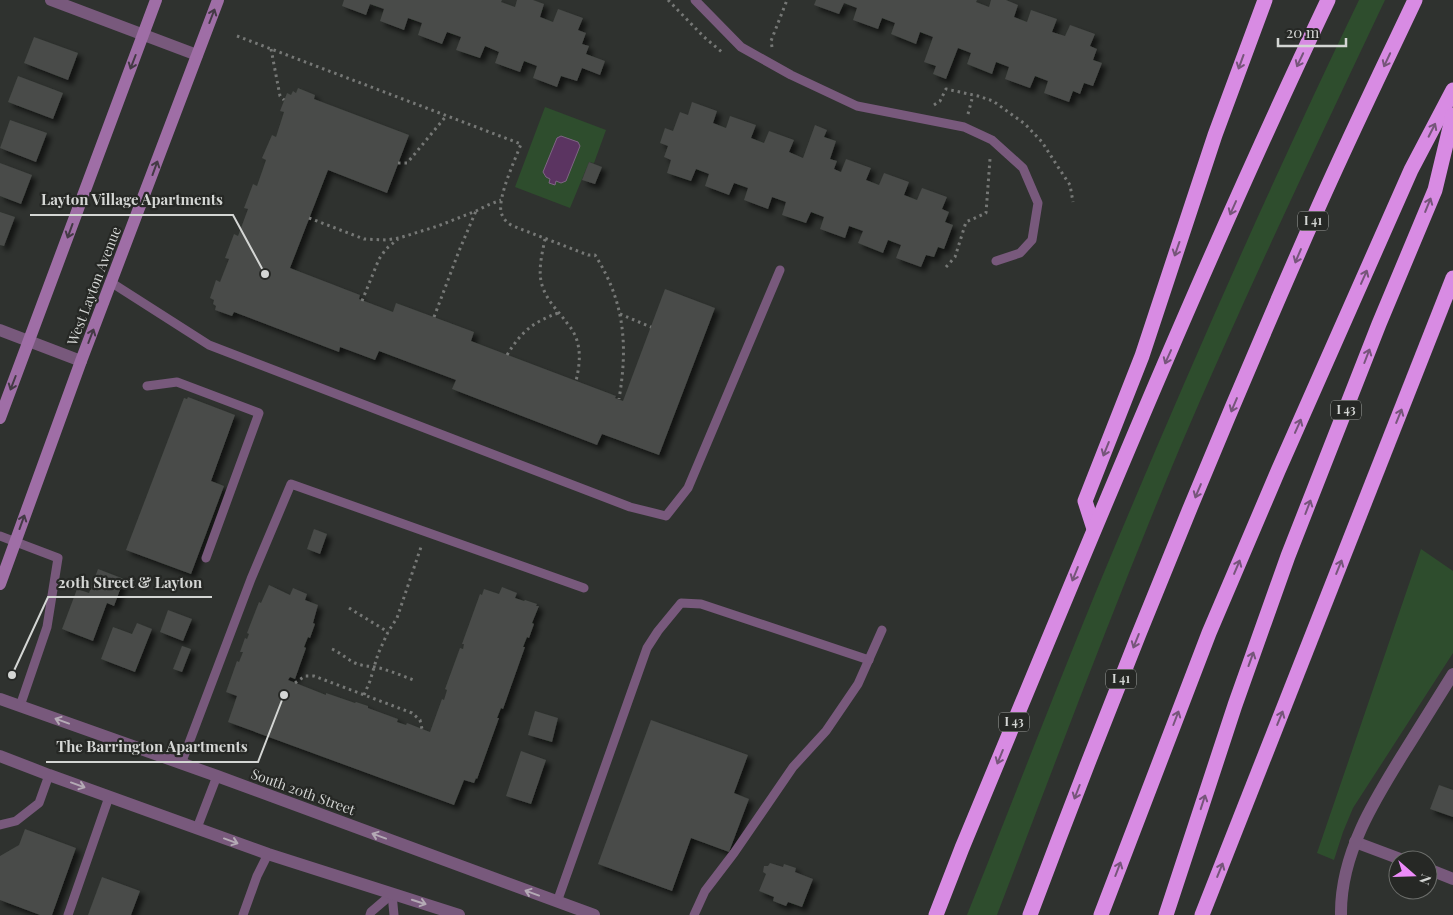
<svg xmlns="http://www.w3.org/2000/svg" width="1453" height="915" font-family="'Playfair Display',serif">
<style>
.green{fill:#2e4d2d}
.water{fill:#5b3461;stroke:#7f6584}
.building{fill:#484b48;filter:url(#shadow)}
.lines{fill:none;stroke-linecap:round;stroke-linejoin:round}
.path{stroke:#767876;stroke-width:3;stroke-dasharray:2.5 4;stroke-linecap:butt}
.service{stroke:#78597c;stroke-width:9}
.minor{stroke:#78597c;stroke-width:12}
.tertiary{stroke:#78597c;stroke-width:12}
.secondary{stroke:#9f6ea6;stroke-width:12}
.motorway{stroke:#d88be3;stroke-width:15}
.oneway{stroke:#443a45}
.oneway2{stroke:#76557a}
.oneway3{stroke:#b4aab5}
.labels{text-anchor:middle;stroke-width:4.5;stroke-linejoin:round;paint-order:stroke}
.shield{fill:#262825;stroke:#a0a2a0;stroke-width:1}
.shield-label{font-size:12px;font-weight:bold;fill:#d4d6d4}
.street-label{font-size:14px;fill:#d4d6d4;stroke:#262825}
.leader{fill:none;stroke:#d4d6d4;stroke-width:2}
.callout-dot{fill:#d4d6d4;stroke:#262825;stroke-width:2}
.callout-label{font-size:15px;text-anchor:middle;font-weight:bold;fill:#d4d6d4;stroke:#262825;stroke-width:4.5;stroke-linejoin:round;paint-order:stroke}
</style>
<defs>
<filter id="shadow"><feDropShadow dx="4.5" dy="4.5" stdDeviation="2.5" flood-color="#0009"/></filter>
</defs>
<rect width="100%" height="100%" fill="#2f322f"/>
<!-- green -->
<g class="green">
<path d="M 1359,0 L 1385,0 C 1315,148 1245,295 1181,445 C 1116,600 1057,758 997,915 L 967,915 C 1010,808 1051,701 1095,594 C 1178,394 1265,195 1359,0 Z"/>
<polygon points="545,107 606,130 594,163 589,162 570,208 515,187"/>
<polygon points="1421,549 1453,571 1453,653 1353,808 1343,832 1334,860 1317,853"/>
</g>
<!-- water -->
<polygon class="water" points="561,136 578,142 580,146 566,181 561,183 556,181 555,185 549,183 550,179 546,177 543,172 557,138"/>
<!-- building -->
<g class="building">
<polygon points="344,0 502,0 501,2 515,7 517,0 533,0 544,4 540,17 553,22 558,9 583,18 578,30 586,33 582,44 589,46 586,54 605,61 600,75 582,68 577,81 561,76 557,87 533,78 537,66 524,61 520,72 495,63 499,52 485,46 480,58 456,50 461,37 447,32 442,44 418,35 422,23 408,18 404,30 380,21 384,9 370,4 366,15 342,6"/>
<polygon points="816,0 977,0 976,2 989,7 991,0 1006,0 1018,5 1014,17 1027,22 1031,10 1057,19 1052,32 1065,36 1070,25 1095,34 1090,46 1097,49 1093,60 1102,63 1093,86 1084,83 1080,94 1073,91 1069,102 1044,93 1048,81 1035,76 1030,88 1005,79 1009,67 996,62 992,74 967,64 971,53 958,48 946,79 933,74 936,66 924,62 933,37 920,32 916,44 891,34 895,23 882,18 878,29 853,20 857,8 844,3 839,14 814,5"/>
<polygon points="34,37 78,53 68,80 24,63"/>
<polygon points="18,76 63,93 53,119 8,102"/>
<polygon points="298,88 315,95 314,99 409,135 387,193 328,170 290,268 360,295 359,299 393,312 396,303 474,332 471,341 616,396 615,398 623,401 665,289 715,308 659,455 602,434 597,445 452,389 456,380 379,351 375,360 340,347 339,352 234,312 232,316 215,310 216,306 213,304 214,300 210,298 216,280 220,282 229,259 225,258 234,234 238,236 248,209 244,208 253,184 257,186 266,160 262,158 272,135 276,137 284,112 280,111 287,93 291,95 293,91 296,93"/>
<polygon points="692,102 717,111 713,123 726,128 730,116 756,125 751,138 764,143 769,131 794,140 789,152 803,158 815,125 827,130 824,137 836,141 830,159 837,161 834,169 841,172 846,159 871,168 866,180 879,185 884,173 909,182 904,195 917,200 922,188 947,197 942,209 949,212 945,222 953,225 944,249 938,247 934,257 926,255 921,267 896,258 901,245 888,240 883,253 858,243 863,231 849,226 845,238 820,229 824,217 811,212 806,223 782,215 786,202 772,197 768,209 744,200 748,188 734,183 729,195 705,186 709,174 696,169 691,181 667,173 671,160 664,157 668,146 660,143 665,128 673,131 680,112 688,115"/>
<polygon points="10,120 47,133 36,162 0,148"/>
<polygon points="589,162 602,167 595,184 582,180"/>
<polygon points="0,163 32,175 21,204 0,196"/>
<polygon points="0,212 15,217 4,246 0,245"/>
<polygon points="188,397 235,415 211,481 224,486 191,574 126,550 184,398 187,399"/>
<polygon points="314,529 327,534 320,554 307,549"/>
<polygon points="98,569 124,579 114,606 107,603 93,641 62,629 77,589 89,593"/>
<polygon points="269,585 290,595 293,588 307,594 305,600 318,605 313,623 315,624 310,638 308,637 304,647 306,648 295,679 290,677 288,680 326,695 326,693 355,703 356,702 368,706 368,708 398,719 397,722 406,725 407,723 430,732 442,699 444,700 447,690 445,689 460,648 463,649 464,644 462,644 480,594 482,595 484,589 499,594 502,587 517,593 515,598 524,601 525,600 537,604 536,606 539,606 532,623 534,624 529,638 527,637 523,647 525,647 503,709 501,708 497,718 499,718 477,779 476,778 474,783 464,780 454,805 228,722 237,696 226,692 237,661 239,662 243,652 240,652 245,638 247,639 249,634 247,633 259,602 261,603"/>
<polygon points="168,610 192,619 183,641 160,632"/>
<polygon points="137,623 152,629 135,672 101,659 113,627 132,634"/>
<polygon points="182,646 191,649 182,672 173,669"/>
<polygon points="535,711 558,718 552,742 528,735"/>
<polygon points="651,720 748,755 734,793 749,799 729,852 691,838 672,891 598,864"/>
<polygon points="521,751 546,760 531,804 506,796"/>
<polygon points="1439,785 1453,790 1453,817 1430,809"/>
<polygon points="25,829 76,848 52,915 40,915 0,900 0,856 19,845"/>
<polygon points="770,863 783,867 784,864 796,868 795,872 813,879 802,907 788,902 786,906 773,901 774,897 759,891 766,874 763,872 764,866 768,866"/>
<polygon points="102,877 140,891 131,915 88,915"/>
</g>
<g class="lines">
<!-- path -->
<g class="path">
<polyline points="668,0 704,37 723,53"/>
<path d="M 237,36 L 521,144 C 515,160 498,196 501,212 C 503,219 507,223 513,226 L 588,255 L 595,255 C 625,302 628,346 619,399"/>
<polyline points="772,47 771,41 787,0"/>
<polyline points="271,49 280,96 284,100"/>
<polyline points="934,105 940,101 946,89 978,96 993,101 1025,124 1042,142 1060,170 1070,185 1073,202"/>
<polyline points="968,114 973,95"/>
<polyline points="398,163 407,163 413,156 447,115"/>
<polyline points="309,218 364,239 386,240 399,238 438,226 476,211 488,205 501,200"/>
<path d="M 545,239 C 542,254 537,273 543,288 C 548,302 559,312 567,323 C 582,340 581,360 576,381"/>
<polyline points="946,267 955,257 966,222 986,213 990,159"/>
<polyline points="362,301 379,259 386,249 398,239"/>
<polyline points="620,314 651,327"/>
<polyline points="434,317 459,251 476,211"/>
<path d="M 507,355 C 521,332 533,322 558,313"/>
<polyline points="349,608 388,632"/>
<path d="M 332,649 C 341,653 348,660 355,663 C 362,666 368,666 375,667 C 389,670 403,676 416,681"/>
<polyline points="295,683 305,676 314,676 412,713 420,720 422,729"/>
<polyline points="364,695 370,681 378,654 388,632 397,618 421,547"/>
</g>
<!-- service -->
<g class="service">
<polyline points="695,0 741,47 791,75 857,106 964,127 992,140 1023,168 1038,203 1032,240 1020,253 996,261"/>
<polyline points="112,283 209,345 630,507 666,516 688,488 780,270"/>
<polyline points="147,386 177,382 259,413 206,558"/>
<polyline points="0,536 58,558 47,627 20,706"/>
<polyline points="181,764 251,579 291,484 584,588"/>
<polyline points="0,825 16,821 39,803 49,775"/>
<polyline points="197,828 217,776"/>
<polyline points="392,894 394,915"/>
<polyline points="557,902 647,648 658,631 681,603 701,604 869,660"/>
<polyline points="68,915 109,797"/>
<polyline points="243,915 257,876 268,854"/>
<polyline points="370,915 371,912 392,894"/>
<polyline points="694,915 705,891 734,853 793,767 826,731 858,684 882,630"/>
</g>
<!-- minor -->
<g class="minor">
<polyline points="51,0 197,55"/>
<polyline points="0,330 81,361"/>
<polyline points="1355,842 1403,860"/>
<polyline points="1428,869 1453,879"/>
<path d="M 1341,915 C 1340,853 1376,797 1408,746 C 1423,722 1438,698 1453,674"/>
</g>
<!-- tertiary -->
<g class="tertiary">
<polyline points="0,699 217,776 594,915"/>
<polyline points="0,756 49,775 268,854 459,915"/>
</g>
<!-- secondary -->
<g class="secondary">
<polyline points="0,418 156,0"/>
<polyline points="0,584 81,361 218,0"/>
</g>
<!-- motorway -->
<g class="motorway">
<polyline points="1094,529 1085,501 1142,356 1215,135 1265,0"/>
<path d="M 936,915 L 962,848 C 1080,564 1196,278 1328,0"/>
<path d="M 1030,915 C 1118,680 1213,447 1314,217 C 1346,144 1381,72 1415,0"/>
<polyline points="1101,915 1209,633 1278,471 1411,170 1453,90"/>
<polyline points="1166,915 1235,705 1288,556 1379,324 1435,190 1453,115"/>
<polyline points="1202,915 1453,278"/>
</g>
</g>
<!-- one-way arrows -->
<defs><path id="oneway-shaft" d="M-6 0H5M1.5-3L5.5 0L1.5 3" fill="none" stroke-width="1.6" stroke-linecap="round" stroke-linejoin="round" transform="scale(1.25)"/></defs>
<g class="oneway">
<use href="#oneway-shaft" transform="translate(212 16) rotate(-69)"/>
<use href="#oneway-shaft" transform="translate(133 62) rotate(111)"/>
<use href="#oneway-shaft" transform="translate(155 168) rotate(-70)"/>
<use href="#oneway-shaft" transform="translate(70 231) rotate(110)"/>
<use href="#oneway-shaft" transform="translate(91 336) rotate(-69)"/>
<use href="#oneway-shaft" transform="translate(13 383) rotate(111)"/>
<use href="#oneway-shaft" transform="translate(22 522) rotate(-70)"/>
</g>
<g class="oneway2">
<use href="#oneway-shaft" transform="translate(1300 60) rotate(115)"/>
<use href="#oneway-shaft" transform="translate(1387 60) rotate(115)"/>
<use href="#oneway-shaft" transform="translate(1241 62) rotate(110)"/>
<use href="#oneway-shaft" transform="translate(1432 130) rotate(-63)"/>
<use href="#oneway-shaft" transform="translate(1428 205) rotate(-68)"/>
<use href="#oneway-shaft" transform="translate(1233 208) rotate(114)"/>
<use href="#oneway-shaft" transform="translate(1177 249) rotate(109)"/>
<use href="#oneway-shaft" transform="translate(1298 256) rotate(113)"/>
<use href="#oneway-shaft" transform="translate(1364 277) rotate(-66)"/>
<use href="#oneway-shaft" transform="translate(1367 356) rotate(-69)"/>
<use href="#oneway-shaft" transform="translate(1168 357) rotate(114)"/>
<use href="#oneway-shaft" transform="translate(1234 405) rotate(113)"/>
<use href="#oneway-shaft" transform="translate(1399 416) rotate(-68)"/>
<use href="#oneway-shaft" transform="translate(1298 426) rotate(-66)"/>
<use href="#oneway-shaft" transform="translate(1106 449) rotate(112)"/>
<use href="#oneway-shaft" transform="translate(1198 491) rotate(113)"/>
<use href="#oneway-shaft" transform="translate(1308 507) rotate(-69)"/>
<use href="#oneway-shaft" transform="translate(1237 567) rotate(-67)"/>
<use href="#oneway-shaft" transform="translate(1339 567) rotate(-68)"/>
<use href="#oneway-shaft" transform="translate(1075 574) rotate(112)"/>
<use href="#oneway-shaft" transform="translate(1136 641) rotate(112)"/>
<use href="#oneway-shaft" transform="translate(1251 659) rotate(-70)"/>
<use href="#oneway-shaft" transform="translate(1176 718) rotate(-69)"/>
<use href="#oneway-shaft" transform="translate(1280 718) rotate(-68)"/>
<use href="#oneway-shaft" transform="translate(1000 757) rotate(112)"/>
<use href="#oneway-shaft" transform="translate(1077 792) rotate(111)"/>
<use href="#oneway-shaft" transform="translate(1203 802) rotate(-72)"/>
<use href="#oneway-shaft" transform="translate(1118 869) rotate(-69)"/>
<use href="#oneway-shaft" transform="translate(1220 870) rotate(-68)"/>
</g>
<g class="oneway3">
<use href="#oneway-shaft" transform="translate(62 721) rotate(-160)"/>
<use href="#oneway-shaft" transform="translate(78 785) rotate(20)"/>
<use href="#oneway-shaft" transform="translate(379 836) rotate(-160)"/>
<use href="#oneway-shaft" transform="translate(231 841) rotate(20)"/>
<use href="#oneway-shaft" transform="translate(532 893) rotate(-160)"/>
<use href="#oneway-shaft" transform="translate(419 902) rotate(18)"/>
</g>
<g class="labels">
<!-- shield labels -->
<g class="shield">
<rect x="1298" y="211.5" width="30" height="19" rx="4"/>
<rect x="1331" y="400.5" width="30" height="19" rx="4"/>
<rect x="1106" y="669.5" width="30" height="19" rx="4"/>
<rect x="999" y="712.5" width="30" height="19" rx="4"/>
</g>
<g class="shield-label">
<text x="1313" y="225">I 41</text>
<text x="1346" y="414">I 43</text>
<text x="1121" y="683">I 41</text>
<text x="1014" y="726">I 43</text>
</g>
<!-- street labels -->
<g class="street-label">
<text transform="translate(94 286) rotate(-69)" y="5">West Layton Avenue</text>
<text transform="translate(303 792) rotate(20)" y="5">South 20th Street</text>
</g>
</g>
<!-- callouts -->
<path class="leader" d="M265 274L233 215H30M12 675L48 597H212M284 695L258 762H46"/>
<g class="callout-dot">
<circle cx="265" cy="274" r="5"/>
<circle cx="12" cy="675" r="5"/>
<circle cx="284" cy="695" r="5"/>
</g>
<g class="callout-label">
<text x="132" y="205">Layton Village Apartments</text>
<text x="130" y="588">20th Street &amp; Layton</text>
<text x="152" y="752">The Barrington Apartments</text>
</g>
<!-- north arrow -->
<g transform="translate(1413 875) rotate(110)"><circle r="24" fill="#262825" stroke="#6c6e6b"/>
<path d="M0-4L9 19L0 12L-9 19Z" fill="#ed8cfa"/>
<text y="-8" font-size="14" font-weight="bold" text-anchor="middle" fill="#d4d6d4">N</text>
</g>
<!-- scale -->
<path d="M1278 38v8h68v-8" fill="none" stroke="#d4d6d4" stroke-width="2.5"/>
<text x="1286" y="38" font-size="15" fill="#d4d6d4" stroke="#262825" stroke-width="4" paint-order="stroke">20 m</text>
</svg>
